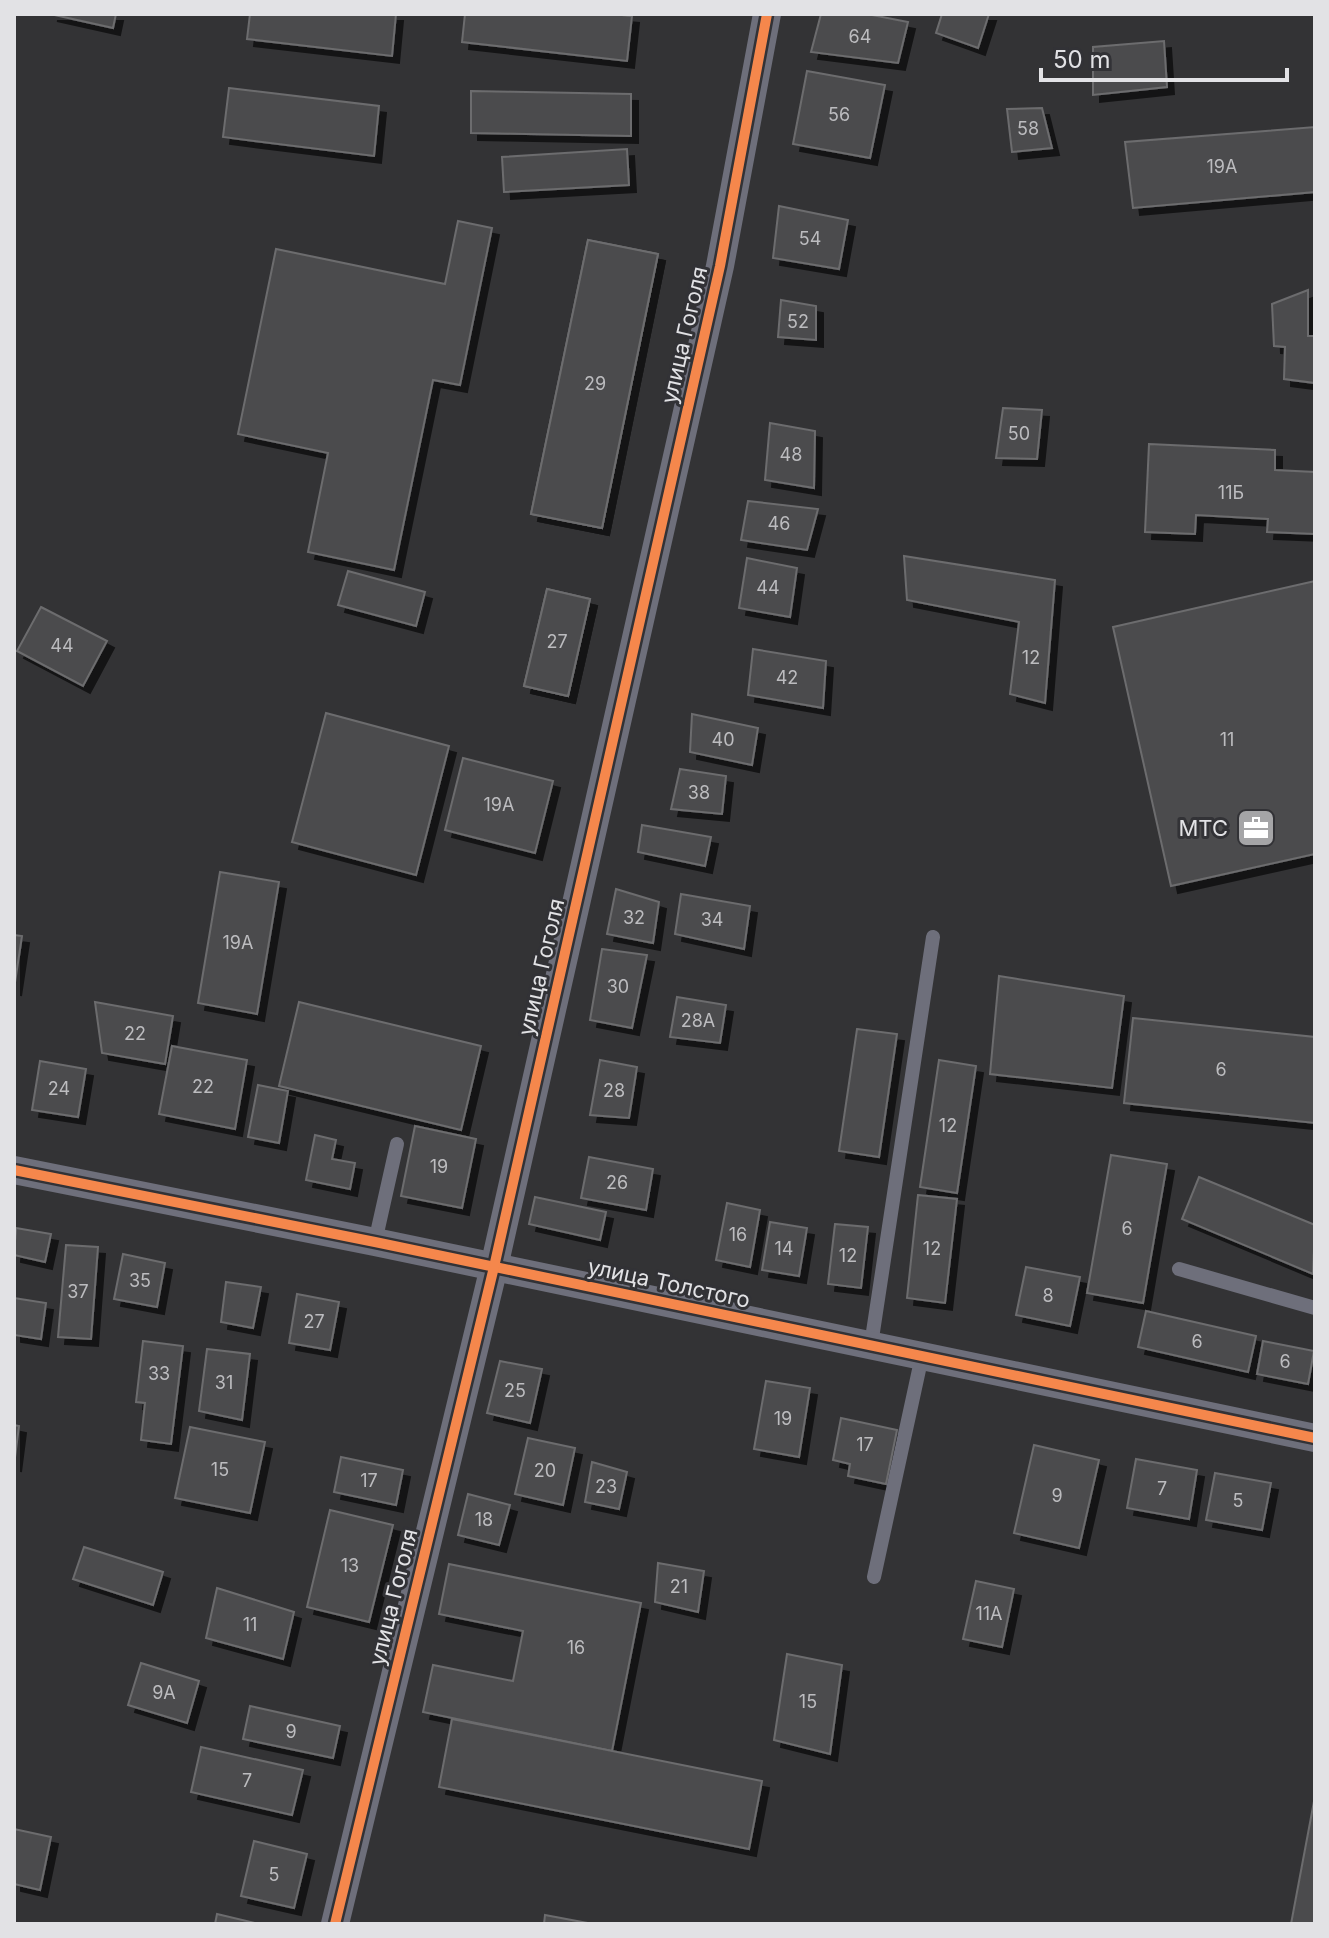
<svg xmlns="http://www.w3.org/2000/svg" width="1329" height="1938" font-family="Inter,sans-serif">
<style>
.building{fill:#4c4c4d;stroke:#6c6c6e;stroke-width:2;filter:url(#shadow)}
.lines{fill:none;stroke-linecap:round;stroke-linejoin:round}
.lane{stroke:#6e6f7b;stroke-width:14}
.street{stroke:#6e6f7b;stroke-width:28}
.cycleway-casing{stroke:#323236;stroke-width:15}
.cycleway{stroke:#f5874c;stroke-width:10}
.labels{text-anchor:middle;stroke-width:6;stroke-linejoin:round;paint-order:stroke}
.number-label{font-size:18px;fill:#bcbcbf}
.street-label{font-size:22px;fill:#e2e2e5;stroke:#323236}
.poi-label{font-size:22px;fill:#e2e2e5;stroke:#323236;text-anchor:end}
</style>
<defs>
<filter id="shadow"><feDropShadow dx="7" dy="7" stdDeviation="0" flood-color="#0009"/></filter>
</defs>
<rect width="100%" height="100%" fill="#333335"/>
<!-- building -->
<g class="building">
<polygon points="50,14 116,14 113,28"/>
<polygon points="250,14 396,14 392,56 247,39"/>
<polygon points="465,14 611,14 632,16 627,61 462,42"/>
<polygon points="821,14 867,14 908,22 898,63 811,52"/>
<polygon points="942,14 989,14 978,48 936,33"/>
<polygon points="1164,41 1167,87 1093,95 1093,47"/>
<polygon points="807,71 885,85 870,158 793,144"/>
<polygon points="229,88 379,106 374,156 223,137"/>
<polygon points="471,91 631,94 631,136 471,133"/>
<polygon points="1042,108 1052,148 1012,152 1007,109"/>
<polygon points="1315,127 1315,192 1133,208 1125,142"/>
<polygon points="627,149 629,185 504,192 502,157"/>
<polygon points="779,206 848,220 839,269 773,258"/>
<polygon points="458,221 492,228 460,385 433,380 394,570 308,552 328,453 238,434 276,249 445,284"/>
<polygon points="588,240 658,254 602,528 531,514"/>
<polygon points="588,240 658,254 602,528 531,514"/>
<polygon points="1308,290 1308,336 1315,336 1315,383 1284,379 1285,347 1274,346 1272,304"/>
<polygon points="781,300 816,306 816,340 778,337"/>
<polygon points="1003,408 1042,410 1037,459 996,458"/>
<polygon points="770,423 815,431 814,488 765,480"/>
<polygon points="1149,444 1275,450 1275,470 1315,472 1315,534 1267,532 1268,519 1196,515 1195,534 1145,532"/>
<polygon points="748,501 818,509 807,550 741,540"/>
<polygon points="904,556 1055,580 1045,703 1010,694 1019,622 907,600"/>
<polygon points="747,558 797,568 790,617 739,608"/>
<polygon points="348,571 425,592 416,626 338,605"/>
<polygon points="1315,581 1315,854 1171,886 1113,627"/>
<polygon points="547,589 590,599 568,696 524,686"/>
<polygon points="547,589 590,599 568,696 524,686"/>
<polygon points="41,607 107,641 83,686 17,651"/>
<polygon points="753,649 826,661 823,708 748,695"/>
<polygon points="326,713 449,746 416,875 292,842"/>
<polygon points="692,714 758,728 752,765 690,752"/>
<polygon points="463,758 553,781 535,853 445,830"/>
<polygon points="680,769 726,776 722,814 671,809"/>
<polygon points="642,825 711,837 705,866 638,852"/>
<polygon points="220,872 279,882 257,1014 198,1003"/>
<polygon points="616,889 659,902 653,943 607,934"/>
<polygon points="681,894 750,906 744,949 675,934"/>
<polygon points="14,935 22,936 14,989"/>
<polygon points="602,949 647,955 632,1028 590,1020"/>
<polygon points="999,976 1124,996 1112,1088 990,1074"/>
<polygon points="677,997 726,1005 720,1043 670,1037"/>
<polygon points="95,1002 173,1016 165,1064 102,1053"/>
<polygon points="299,1002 481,1046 461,1130 279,1086"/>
<polygon points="1133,1018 1315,1037 1315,1123 1124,1103"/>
<polygon points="857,1029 897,1034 879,1157 839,1151"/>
<polygon points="172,1046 247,1060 235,1129 159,1114"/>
<polygon points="600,1060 637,1067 629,1118 590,1115"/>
<polygon points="939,1060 976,1066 957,1193 920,1187"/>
<polygon points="40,1061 86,1069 78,1117 32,1110"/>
<polygon points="258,1085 288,1091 279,1143 248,1137"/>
<polygon points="415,1126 476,1139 462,1208 401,1196"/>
<polygon points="315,1135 336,1140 332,1159 355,1163 350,1189 306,1180"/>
<polygon points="1111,1155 1167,1164 1143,1303 1087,1293"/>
<polygon points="589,1157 653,1169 646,1210 581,1198"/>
<polygon points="1199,1177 1315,1225 1313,1274 1182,1219"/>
<polygon points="918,1195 957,1199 945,1303 907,1298"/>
<polygon points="535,1197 606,1212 600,1240 529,1224"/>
<polygon points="727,1203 760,1210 750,1267 716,1260"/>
<polygon points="770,1222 807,1228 799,1276 762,1270"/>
<polygon points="835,1224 868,1227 861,1288 828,1284"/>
<polygon points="16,1228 51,1234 45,1262 14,1255"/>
<polygon points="66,1245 98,1247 91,1339 58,1337"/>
<polygon points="123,1254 165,1263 157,1307 114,1299"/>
<polygon points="1026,1267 1080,1277 1070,1326 1016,1315"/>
<polygon points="226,1282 261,1287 253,1328 221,1322"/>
<polygon points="297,1294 339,1302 330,1350 289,1343"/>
<polygon points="14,1298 46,1303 41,1339 14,1335"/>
<polygon points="1146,1311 1256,1336 1248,1372 1138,1347"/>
<polygon points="143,1341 183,1346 171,1444 141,1440 145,1403 136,1402"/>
<polygon points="1263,1341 1314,1351 1308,1384 1257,1374"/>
<polygon points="207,1349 250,1354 242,1420 199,1411"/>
<polygon points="500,1361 542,1369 530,1423 487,1413"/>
<polygon points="766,1381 810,1388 799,1457 754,1449"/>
<polygon points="841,1418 897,1430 886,1484 848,1476 850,1464 833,1460"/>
<polygon points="14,1425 19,1426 14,1465"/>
<polygon points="190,1427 265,1442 250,1513 175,1498"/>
<polygon points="528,1438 575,1448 563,1505 515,1494"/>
<polygon points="1034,1445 1099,1460 1079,1548 1014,1533"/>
<polygon points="341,1457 403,1470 396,1505 334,1492"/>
<polygon points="1136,1459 1197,1470 1189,1519 1127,1508"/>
<polygon points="592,1462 627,1472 619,1509 585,1502"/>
<polygon points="1215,1473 1271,1483 1262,1530 1206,1520"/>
<polygon points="468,1494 510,1505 499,1545 458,1535"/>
<polygon points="330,1510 393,1525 369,1622 307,1607"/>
<polygon points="84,1547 163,1572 153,1605 73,1579"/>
<polygon points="658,1563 704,1571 698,1612 655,1602"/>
<polygon points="449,1564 641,1603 612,1751 423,1712 433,1665 513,1681 523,1631 439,1614"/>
<polygon points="976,1581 1014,1589 1002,1647 963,1639"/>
<polygon points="217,1588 294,1612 283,1659 206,1638"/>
<polygon points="787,1654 842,1665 830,1754 774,1740"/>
<polygon points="141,1663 199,1681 187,1723 128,1705"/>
<polygon points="250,1706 340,1726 333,1758 243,1739"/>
<polygon points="452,1719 762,1781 749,1849 439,1787"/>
<polygon points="201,1747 303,1770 292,1815 191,1792"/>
<polygon points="1315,1796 1315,1924 1291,1924"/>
<polygon points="14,1829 51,1837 40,1890 14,1884"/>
<polygon points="254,1841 307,1854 294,1908 241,1896"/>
<polygon points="217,1914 259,1924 215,1924"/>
<polygon points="545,1915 593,1924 544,1924"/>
</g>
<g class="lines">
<!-- lane -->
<g class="lane">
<polyline points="375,1242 397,1144"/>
<polyline points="1179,1269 1315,1308"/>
<polyline points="871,1345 933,937"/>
<polyline points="874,1577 922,1356"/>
</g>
<!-- street -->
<g class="street">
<polyline points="14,1170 375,1242 1315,1438"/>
<polyline points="335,1924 494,1267 720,266 767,14"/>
</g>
<defs>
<g id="cycleway">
<polyline points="14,1170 375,1242 1315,1438"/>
<polyline points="335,1924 494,1267 720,266 767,14"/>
</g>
</defs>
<!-- cycleway casing -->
<use href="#cycleway" class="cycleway-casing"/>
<!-- cycleway -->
<use href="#cycleway" class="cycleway"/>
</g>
<!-- icons -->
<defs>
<symbol id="office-square" viewBox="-11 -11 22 22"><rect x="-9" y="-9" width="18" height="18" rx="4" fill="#a5a5a7" stroke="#323236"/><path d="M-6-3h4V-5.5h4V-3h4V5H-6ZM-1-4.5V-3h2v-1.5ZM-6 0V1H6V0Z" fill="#fff"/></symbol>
</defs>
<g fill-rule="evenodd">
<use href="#office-square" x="1234" y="806" width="44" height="44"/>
</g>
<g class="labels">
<!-- number labels -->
<g class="number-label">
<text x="860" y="43">64</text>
<text x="839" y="121">56</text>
<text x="1028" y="135">58</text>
<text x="1222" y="173">19А</text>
<text x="810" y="245">54</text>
<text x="798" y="328">52</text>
<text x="595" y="390">29</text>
<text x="1019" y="440">50</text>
<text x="791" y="461">48</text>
<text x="1231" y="499">11Б</text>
<text x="779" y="530">46</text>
<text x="768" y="594">44</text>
<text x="557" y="648">27</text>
<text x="62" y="652">44</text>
<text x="1031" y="664">12</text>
<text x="787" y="684">42</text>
<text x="723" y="746">40</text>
<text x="1227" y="746">11</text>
<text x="699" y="799">38</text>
<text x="499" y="811">19А</text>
<text x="634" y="924">32</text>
<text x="712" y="926">34</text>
<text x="238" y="949">19А</text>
<text x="618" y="993">30</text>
<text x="698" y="1027">28А</text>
<text x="135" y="1040">22</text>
<text x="1221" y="1076">6</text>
<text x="203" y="1093">22</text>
<text x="59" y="1095">24</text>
<text x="614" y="1097">28</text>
<text x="948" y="1132">12</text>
<text x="439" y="1173">19</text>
<text x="617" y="1189">26</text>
<text x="1127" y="1235">6</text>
<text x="738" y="1241">16</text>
<text x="784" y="1255">14</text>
<text x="932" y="1255">12</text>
<text x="848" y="1262">12</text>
<text x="140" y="1287">35</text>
<text x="78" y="1298">37</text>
<text x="1048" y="1302">8</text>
<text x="314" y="1328">27</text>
<text x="1197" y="1348">6</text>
<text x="1285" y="1368">6</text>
<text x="159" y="1380">33</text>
<text x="224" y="1389">31</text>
<text x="515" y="1397">25</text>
<text x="783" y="1425">19</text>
<text x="865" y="1451">17</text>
<text x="220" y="1476">15</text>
<text x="545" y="1477">20</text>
<text x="369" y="1487">17</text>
<text x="606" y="1493">23</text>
<text x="1162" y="1495">7</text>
<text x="1057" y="1502">9</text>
<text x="1238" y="1507">5</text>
<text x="484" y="1526">18</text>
<text x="350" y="1572">13</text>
<text x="679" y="1593">21</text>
<text x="989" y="1620">11А</text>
<text x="250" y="1631">11</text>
<text x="576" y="1654">16</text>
<text x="164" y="1699">9А</text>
<text x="808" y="1708">15</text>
<text x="291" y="1738">9</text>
<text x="247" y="1787">7</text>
<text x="274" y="1881">5</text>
</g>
<!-- street labels -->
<g class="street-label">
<text transform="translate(684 335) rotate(-77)" y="8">улица Гоголя</text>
<text transform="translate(541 967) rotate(-77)" y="8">улица Гоголя</text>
<text transform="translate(669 1283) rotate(12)" y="8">улица Толстого</text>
<text transform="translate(393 1597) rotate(-76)" y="8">улица Гоголя</text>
</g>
<!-- poi labels -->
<g class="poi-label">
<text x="1228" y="836">МТС</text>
</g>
</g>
<!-- border -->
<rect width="1329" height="1938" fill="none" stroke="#e2e2e5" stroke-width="32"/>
<!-- scale -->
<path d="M1041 68v12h246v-12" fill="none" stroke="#e2e2e5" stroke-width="4"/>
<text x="1053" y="68" font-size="24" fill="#e2e2e5" stroke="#323236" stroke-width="6" paint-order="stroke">50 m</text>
</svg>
